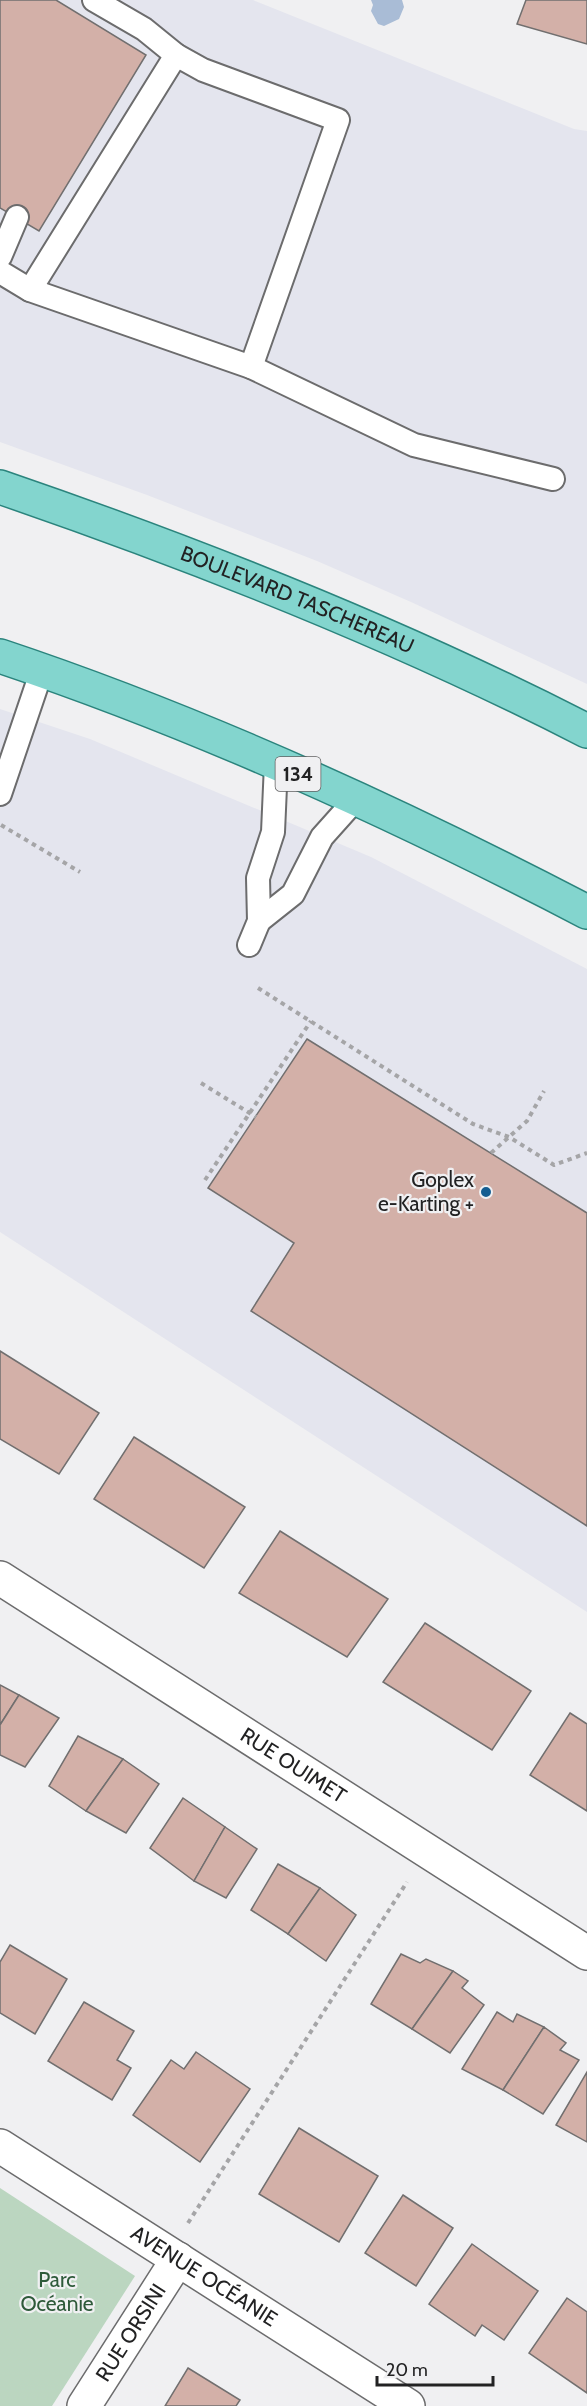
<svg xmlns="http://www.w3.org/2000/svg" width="587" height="2406" font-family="Cabin,sans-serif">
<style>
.built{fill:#e4e5ee}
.green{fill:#bbd6c0}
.water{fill:#a9bcd6}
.building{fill:#d3b0a8;stroke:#716f6f;stroke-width:1.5}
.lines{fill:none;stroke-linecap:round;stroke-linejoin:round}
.service-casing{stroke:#6c6c6d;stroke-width:26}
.minor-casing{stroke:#6c6c6d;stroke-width:36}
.tertiary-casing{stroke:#6c6c6d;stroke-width:36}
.primary-casing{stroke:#2b847d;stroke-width:36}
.path{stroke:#a5a5a7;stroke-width:4;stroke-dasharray:4.5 4.5;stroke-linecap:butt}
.service{stroke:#fff;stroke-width:22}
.minor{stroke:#fff;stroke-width:33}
.tertiary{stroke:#fff;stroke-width:33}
.primary{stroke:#83d5ce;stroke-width:33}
.poi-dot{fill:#145d91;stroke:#f0f0f2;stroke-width:2}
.labels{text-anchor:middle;stroke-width:4.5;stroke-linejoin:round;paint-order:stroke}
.shield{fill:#f0f0f2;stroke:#606061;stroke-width:1.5}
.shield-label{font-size:20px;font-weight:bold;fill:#222223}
.street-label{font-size:21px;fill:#222223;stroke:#f0f0f2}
.poi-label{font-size:21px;fill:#222223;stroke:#f0f0f2;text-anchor:end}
.park-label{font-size:21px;fill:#2e5a3a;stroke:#f0f0f2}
</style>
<rect width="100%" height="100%" fill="#f0f0f2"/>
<!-- built -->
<g class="built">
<polygon points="0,0 253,0 574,129 587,131 587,684 411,602 317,561 147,495 0,442"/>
<polygon points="0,709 90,739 371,857 587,969 587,1612 0,1232"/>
</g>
<!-- green -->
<polygon class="green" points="0,2188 135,2276 52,2406 0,2406"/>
<!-- water -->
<polygon class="water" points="371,0 402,0 404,7 399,19 384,26 378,24 371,11 373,5"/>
<!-- building -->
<g class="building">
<polygon points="0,0 56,0 146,55 39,231 0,208"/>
<polygon points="526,0 587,0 587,44 517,24"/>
<polygon points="307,1039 587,1213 587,1526 251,1311 294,1243 208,1188"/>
<polygon points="0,1351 99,1413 59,1474 0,1439"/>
<polygon points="134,1437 245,1507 204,1568 94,1499"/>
<polygon points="280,1531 388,1599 347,1657 239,1593"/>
<polygon points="425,1623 531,1691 492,1750 383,1682"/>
<polygon points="0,1685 19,1695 0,1725"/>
<polygon points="19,1695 59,1718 25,1767 0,1755 0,1725"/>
<polygon points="570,1713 587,1724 587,1811 530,1775"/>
<polygon points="78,1736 123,1759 86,1811 49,1786"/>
<polygon points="123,1759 159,1784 126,1833 86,1811"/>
<polygon points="183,1798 225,1827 194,1881 150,1848"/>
<polygon points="225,1827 257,1849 226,1898 194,1881"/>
<polygon points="278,1864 320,1888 288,1934 251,1910"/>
<polygon points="320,1888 356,1915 326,1961 288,1934"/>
<polygon points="10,1945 67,1979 35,2034 0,2013 0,1962"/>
<polygon points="401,1954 420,1963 426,1959 453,1971 412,2029 371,2004"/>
<polygon points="453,1971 468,1981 462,1988 484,2005 450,2053 412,2029"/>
<polygon points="84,2002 134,2031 117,2060 131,2068 112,2100 48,2061"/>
<polygon points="497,2012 513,2022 517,2014 544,2027 503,2090 462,2069"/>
<polygon points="544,2027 566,2043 560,2050 579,2060 543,2114 503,2090"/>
<polygon points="196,2052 250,2089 200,2162 133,2115 171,2060 184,2069"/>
<polygon points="587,2072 587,2142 556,2125"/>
<polygon points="299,2128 378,2176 339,2242 259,2194"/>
<polygon points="403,2195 453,2228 416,2286 365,2253"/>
<polygon points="472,2244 538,2291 504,2340 482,2325 475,2336 429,2304"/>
<polygon points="567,2298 587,2312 587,2393 529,2353"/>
<polygon points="188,2368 240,2400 236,2406 165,2406"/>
</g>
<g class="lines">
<defs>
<g id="service">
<polyline points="94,0 144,29 176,55 203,70 338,120 251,367"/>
<polyline points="0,257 17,217"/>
<polyline points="0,272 30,290 251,367 414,445 553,479"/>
<polyline points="30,290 176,55"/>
<polyline points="0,794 42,670"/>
<polyline points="259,921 293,894 322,837 356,799"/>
<polyline points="249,945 259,921 258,878 273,832 276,764"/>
</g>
<g id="minor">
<path id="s1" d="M 0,1578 L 587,1953"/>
<path id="s2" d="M 84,2406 L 178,2259"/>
</g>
<g id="tertiary">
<path id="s3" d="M 0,2146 L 408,2406"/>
</g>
<g id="primary">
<path id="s4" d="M 0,487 C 201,556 398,634 587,731"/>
<path d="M 0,656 C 201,723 399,814 587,912"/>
</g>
</defs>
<!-- service casing -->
<use href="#service" class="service-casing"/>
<!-- minor casing -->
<use href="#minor" class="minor-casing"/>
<!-- tertiary casing -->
<use href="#tertiary" class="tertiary-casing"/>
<!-- primary casing -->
<use href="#primary" class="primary-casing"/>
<!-- path -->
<g class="path">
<polyline points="1,825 80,872"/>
<polyline points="258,988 473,1124 509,1137 554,1165 587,1153"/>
<polyline points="201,1083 256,1117"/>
<polyline points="491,1153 527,1121 544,1091"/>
<polyline points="205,1180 311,1021"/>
<polyline points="188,2223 407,1882"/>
</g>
<!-- service -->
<use href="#service" class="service"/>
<!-- minor -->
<use href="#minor" class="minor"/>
<!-- tertiary -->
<use href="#tertiary" class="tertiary"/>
<!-- primary -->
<use href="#primary" class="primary"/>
</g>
<!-- markers -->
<circle class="poi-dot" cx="486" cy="1192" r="6"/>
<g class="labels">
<!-- shield labels -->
<rect class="shield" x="275.5" y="757" width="45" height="34" rx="4.5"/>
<g class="shield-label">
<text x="298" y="781">134</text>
</g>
<!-- street labels -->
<g class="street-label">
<text dy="7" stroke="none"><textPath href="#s4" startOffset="318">BOULEVARD TASCHEREAU</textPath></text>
<text dy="7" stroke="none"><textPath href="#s1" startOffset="348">RUE OUIMET</textPath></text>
<text dy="7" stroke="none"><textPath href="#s3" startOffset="242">AVENUE OCÉANIE</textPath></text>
<text dy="7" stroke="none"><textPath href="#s2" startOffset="87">RUE ORSINI</textPath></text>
</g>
<!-- poi labels -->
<g class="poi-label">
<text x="474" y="1187">Goplex<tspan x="474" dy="24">e-Karting +</tspan></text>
</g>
<!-- park labels -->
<g class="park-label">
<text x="57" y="2287">Parc<tspan x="57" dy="24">Océanie</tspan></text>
</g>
</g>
<!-- scale -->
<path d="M377 2376v9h116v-9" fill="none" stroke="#222223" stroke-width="3"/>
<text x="386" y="2376" font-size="18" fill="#222223" stroke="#f0f0f2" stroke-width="4.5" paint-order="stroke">20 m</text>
</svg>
